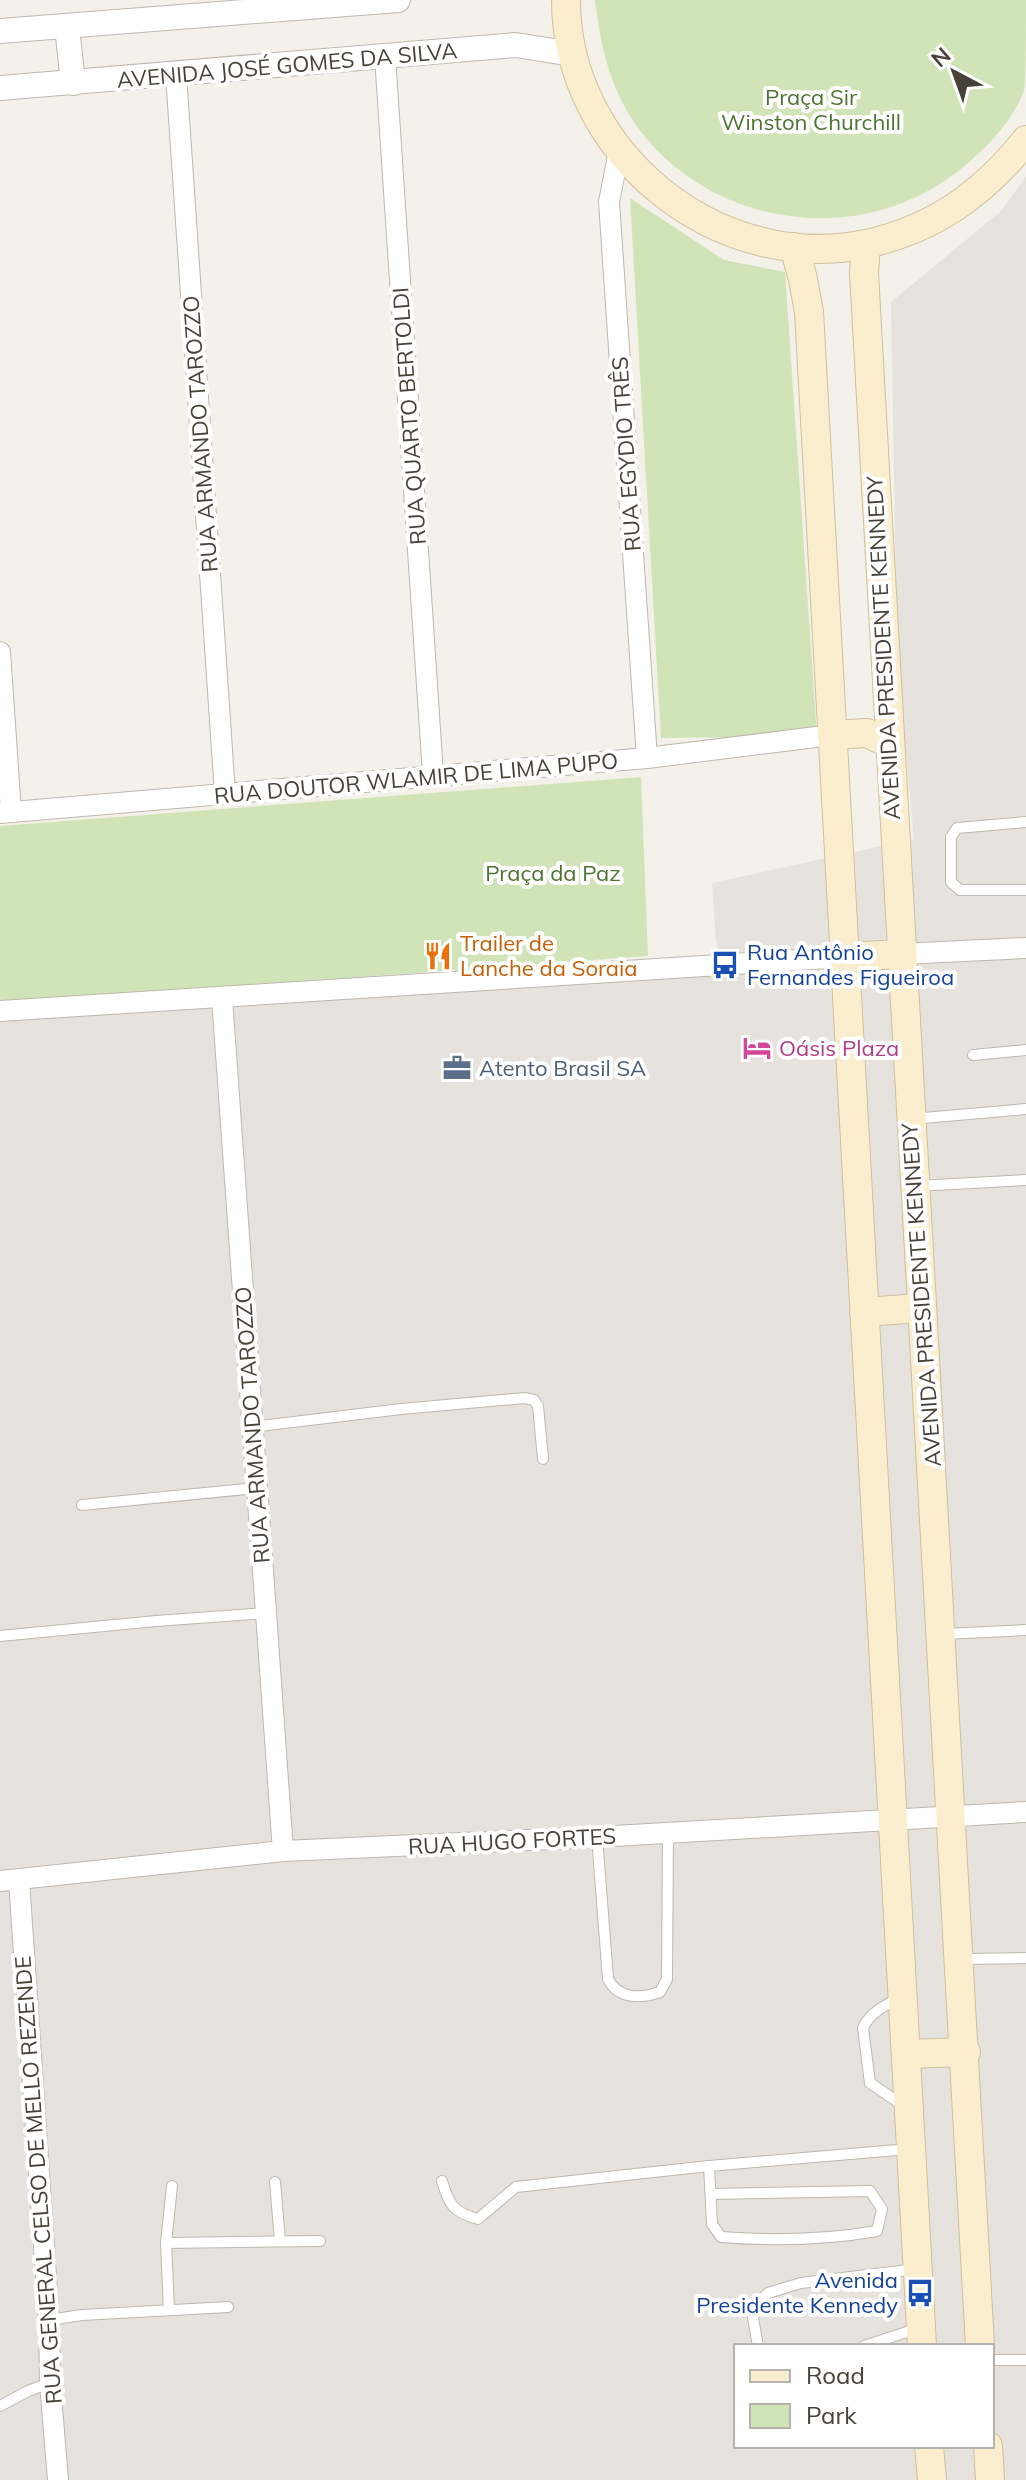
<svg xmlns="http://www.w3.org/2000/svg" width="1026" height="2480" font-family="Mulish,sans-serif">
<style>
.industrial{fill:#e6e3df;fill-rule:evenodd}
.green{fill:#d1e4b7}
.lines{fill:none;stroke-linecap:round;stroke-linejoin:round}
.service-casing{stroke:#beb8ae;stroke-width:12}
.minor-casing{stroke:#beb8ae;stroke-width:22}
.tertiary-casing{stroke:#beb8ae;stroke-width:26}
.secondary-casing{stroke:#cfc19e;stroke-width:30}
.service{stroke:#fff;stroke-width:10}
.minor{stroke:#fff;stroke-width:20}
.tertiary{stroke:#fff;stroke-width:24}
.secondary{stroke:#faeece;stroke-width:28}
.labels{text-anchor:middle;stroke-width:8;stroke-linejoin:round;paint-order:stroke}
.street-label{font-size:22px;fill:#474139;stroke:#fff}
.park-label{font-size:22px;fill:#4d7431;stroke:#fff}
.food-label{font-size:22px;fill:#c56008;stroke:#fff;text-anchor:start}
.transit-label{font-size:22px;fill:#164399;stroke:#fff;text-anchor:start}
.hotel-label{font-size:22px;fill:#b23c85;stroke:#fff;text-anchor:start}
.service-label{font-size:22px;fill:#4e5e75;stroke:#fff;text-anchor:start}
</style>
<rect width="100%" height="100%" fill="#f4f1ea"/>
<!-- industrial -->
<path class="industrial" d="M 1026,176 L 1026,2480 L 0,2480 L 0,1013 L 724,965 L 716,941 L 712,883 L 914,839 L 897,655 L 891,302 L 1001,211 ZM 736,2346 L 992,2346 L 992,2446 L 736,2446 Z"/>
<!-- green -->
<g class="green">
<path d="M 595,0 L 1026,0 C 1026,17 1026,79 1024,91 C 1010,126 980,155 950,177 C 852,248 707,225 636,125 C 610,88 600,45 595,0 Z"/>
<polygon points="630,198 724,260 785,272 817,736 661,738"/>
<polygon points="641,777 648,956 0,1003 0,826"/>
</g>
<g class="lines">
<defs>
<g id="service">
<polyline points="1026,822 957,828 951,837 951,882 960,890 1026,890"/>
<polyline points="973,1055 1026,1050"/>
<polyline points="912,1119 1026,1109"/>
<polyline points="916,1186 1026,1180"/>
<polyline points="252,1427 401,1409 524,1398 534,1400 538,1406 543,1459"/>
<polyline points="82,1505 257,1488"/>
<polyline points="944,1634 1026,1630"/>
<polyline points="0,1636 156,1621 266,1613"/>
<path d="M 597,1837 L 608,1979 C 618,1999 640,1999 660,1992 L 667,1979 L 668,1833"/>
<polyline points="963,1959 1026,1958"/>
<path d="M 901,1997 C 886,2005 870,2012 863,2028 L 870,2083 L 904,2106"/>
<path d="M 709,2166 L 712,2224 L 721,2237 C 773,2241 825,2240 877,2231 L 882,2209 L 870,2191 L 711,2194"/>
<path d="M 442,2181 C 449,2205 453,2212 478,2219 L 516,2187 L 709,2166 L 909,2149"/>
<polyline points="275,2182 280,2241"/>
<polyline points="166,2243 320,2241"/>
<polyline points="169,2310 166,2243 172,2186"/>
<polyline points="49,2320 82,2315 228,2307"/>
<polyline points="758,2346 753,2318 758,2303 768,2293 801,2283 917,2269"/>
<polyline points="864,2346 919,2328"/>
<polyline points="992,2360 1026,2360"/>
<polyline points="0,2406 28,2391 50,2383"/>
</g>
<g id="minor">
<polyline points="385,56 433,775"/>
<polyline points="176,74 225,794"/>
<polyline points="619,151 609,202 647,758"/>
<polyline points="0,652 11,812"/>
<polyline points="0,813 647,758 832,735"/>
<polyline points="900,954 1026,948"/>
<polyline points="222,998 283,1851"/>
<polyline points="0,1011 844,957"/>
<polyline points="19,1880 49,2320 50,2383 58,2480"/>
<polyline points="0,1881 283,1851 597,1837 1026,1812"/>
</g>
<g id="tertiary">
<polyline points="67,27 73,83"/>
<polyline points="0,31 398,0"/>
<polyline points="0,88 516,45 572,54"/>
</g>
<g id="secondary">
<path d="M 566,0 C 566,152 716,275 866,244 C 934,229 983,194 1026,140"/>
<path d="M 866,244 L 864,273 C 899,964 946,1655 980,2346"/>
<polyline points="794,247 803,279 809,312 922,2346"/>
<polyline points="832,735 867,733 888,743"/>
<polyline points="844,957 900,954"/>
<polyline points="864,1312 921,1308"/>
<polyline points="907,2054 966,2052"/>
<polyline points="929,2446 932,2480"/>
<polyline points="988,2446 990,2480"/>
</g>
</defs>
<!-- service casing -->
<use href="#service" class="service-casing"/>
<!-- minor casing -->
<use href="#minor" class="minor-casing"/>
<!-- tertiary casing -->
<use href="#tertiary" class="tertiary-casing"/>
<!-- secondary casing -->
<use href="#secondary" class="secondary-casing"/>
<!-- service -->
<use href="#service" class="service"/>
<!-- minor -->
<use href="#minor" class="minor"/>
<!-- tertiary -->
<use href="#tertiary" class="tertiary"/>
<!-- secondary -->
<use href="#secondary" class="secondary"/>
</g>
<!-- icons -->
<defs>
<symbol id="restaurant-bare" viewBox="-9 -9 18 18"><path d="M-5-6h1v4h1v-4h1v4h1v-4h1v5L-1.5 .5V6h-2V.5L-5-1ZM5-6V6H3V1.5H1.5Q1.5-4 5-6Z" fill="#e8710a" stroke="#fff" stroke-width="2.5" paint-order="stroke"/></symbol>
<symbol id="bus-bare" viewBox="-9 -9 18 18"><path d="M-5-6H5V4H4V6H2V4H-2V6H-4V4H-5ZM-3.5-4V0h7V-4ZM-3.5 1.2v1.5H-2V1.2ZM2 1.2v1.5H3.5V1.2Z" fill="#1a4fb4" stroke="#fff" stroke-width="2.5" paint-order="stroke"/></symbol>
<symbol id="hotel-bare" viewBox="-9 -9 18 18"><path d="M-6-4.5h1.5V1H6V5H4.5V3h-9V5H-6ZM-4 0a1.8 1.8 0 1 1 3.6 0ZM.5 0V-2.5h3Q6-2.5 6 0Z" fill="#d1479c" stroke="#fff" stroke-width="2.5" paint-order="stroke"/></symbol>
<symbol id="office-bare" viewBox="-9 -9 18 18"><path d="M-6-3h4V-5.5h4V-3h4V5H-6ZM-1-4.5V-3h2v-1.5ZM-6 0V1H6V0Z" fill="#5c6f8a" stroke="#fff" stroke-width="2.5" paint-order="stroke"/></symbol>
</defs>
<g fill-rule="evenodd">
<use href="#restaurant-bare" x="418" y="936" width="40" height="40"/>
<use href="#bus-bare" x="705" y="945" width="40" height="40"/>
<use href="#hotel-bare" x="737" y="1028" width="40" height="40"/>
<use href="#office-bare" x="437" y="1048" width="40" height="40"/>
<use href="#bus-bare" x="900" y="2273" width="40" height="40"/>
</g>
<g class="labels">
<!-- street labels -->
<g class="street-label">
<text transform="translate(287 65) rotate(-5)" y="8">AVENIDA JOSÉ GOMES DA SILVA</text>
<text transform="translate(409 416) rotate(-94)" y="8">RUA QUARTO BERTOLDI</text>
<text transform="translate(200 434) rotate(-94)" y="8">RUA ARMANDO TAROZZO</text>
<text transform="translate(626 454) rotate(-94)" y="8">RUA EGYDIO TRÊS</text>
<text transform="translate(883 648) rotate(-93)" y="8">AVENIDA PRESIDENTE KENNEDY</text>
<text transform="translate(416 778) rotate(-5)" y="8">RUA DOUTOR WLAMIR DE LIMA PUPO</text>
<text transform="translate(921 1295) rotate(-94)" y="8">AVENIDA PRESIDENTE KENNEDY</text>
<text transform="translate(252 1425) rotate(-94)" y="8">RUA ARMANDO TAROZZO</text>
<text transform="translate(512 1841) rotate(-3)" y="8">RUA HUGO FORTES</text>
<text transform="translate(38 2180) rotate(-94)" y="8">RUA GENERAL CELSO DE MELLO REZENDE</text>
</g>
<!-- park labels -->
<g class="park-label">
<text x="811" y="105">Praça Sir<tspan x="811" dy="25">Winston Churchill</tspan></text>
<text x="553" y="881">Praça da Paz</text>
</g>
<!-- food labels -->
<g class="food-label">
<text x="460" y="951">Trailer de<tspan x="460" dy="25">Lanche da Soraia</tspan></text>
</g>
<!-- transit labels -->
<g class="transit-label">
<text x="747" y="960">Rua Antônio<tspan x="747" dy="25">Fernandes Figueiroa</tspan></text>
<text x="898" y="2288" text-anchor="end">Avenida<tspan x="898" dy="25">Presidente Kennedy</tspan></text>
</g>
<!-- hotel labels -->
<g class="hotel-label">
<text x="779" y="1056">Oásis Plaza</text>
</g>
<!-- service labels -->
<g class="service-label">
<text x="479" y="1076">Atento Brasil SA</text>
</g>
</g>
<!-- legend -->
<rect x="734" y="2344" width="260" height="104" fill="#ffffff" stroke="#b5b3b0" stroke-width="2"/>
<rect x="750" y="2370" width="40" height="12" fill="#faeece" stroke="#b5b3b0" stroke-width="2"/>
<text x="806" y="2384" font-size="24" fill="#474139">Road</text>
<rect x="750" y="2404" width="40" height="24" fill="#d1e4b7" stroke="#b5b3b0" stroke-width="2"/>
<text x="806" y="2424" font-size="24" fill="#474139">Park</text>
<!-- north arrow -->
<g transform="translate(954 72) rotate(319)" stroke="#ffffff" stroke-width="6" paint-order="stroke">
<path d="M0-6L14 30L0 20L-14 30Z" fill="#474139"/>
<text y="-12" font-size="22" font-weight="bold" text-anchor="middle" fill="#474139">N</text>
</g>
</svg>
